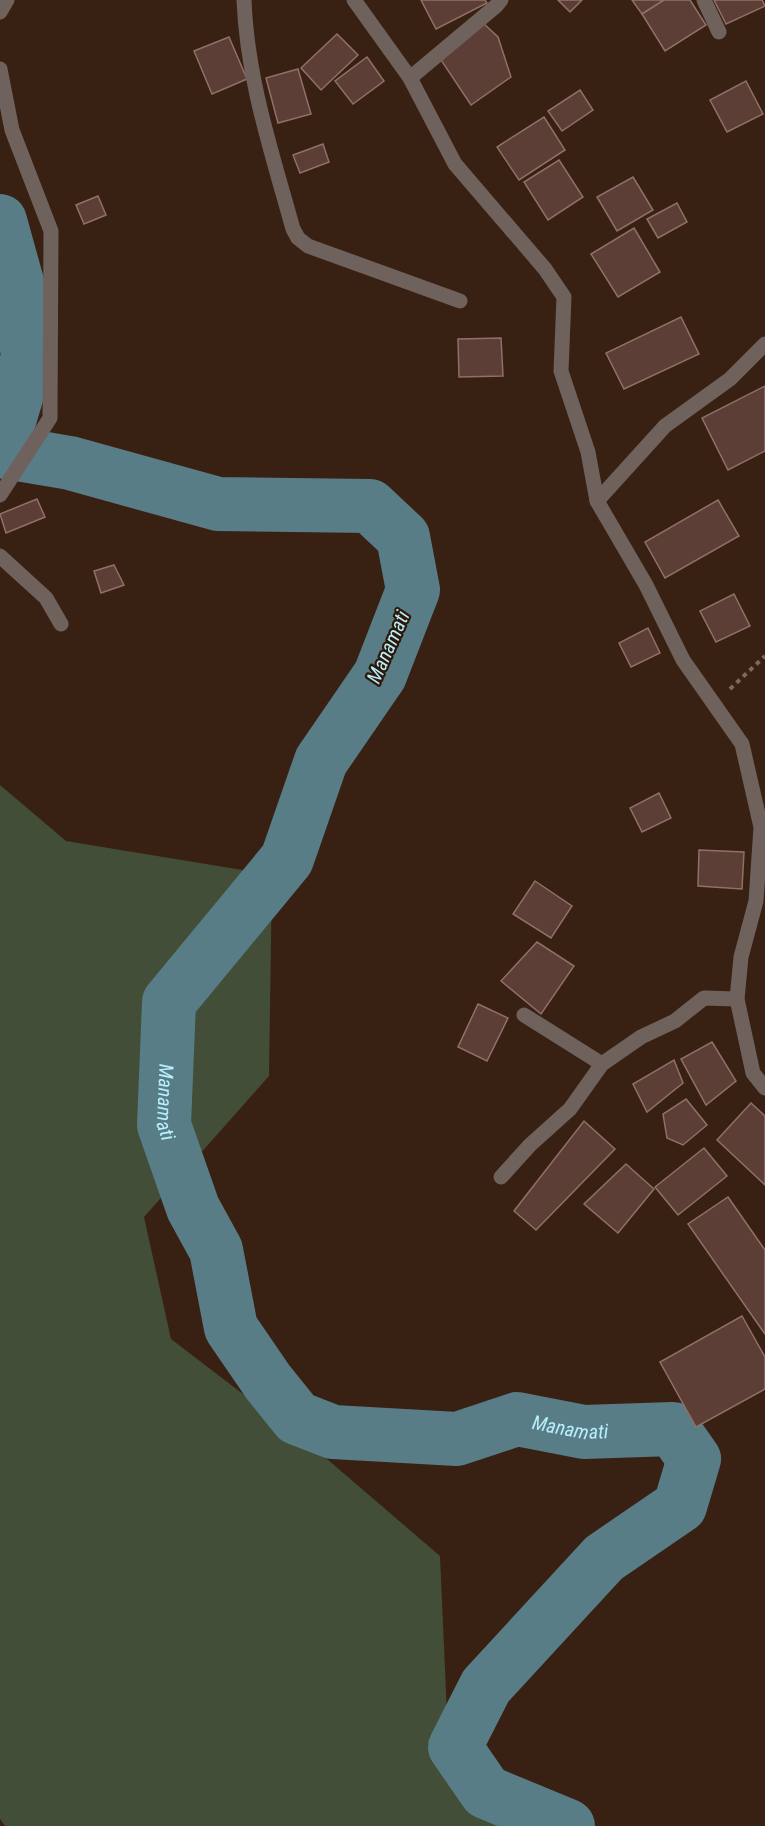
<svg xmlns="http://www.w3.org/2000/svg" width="765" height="1826" font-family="'Roboto Condensed',sans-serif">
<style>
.green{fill:#424e37}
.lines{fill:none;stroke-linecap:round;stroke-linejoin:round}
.river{stroke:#587d86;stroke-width:54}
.building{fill:#5c3e36;stroke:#907067;stroke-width:1.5}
.path{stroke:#7e695e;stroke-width:4;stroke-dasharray:4.5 4.5;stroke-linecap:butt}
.service{stroke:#6f615c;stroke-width:15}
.minor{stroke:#6f615c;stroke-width:15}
.labels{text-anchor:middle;stroke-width:4.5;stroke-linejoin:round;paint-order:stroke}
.water-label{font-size:20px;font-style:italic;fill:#b6eefb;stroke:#2e1709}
</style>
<rect width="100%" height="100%" fill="#382013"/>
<!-- green -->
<polygon class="green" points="0,785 66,841 272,875 269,1076 144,1217 171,1339 320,1453 440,1556 449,1760 526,1826 5,1826 0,1819"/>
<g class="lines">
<!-- river -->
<path class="river" id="s1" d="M 0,221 L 20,293 L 28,357 L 0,451 L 70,463 L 218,504 L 370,506 L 403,537 L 413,590 L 380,675 L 321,761 L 287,859 L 169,1002 L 164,1125 L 193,1208 L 216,1250 L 231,1328 L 268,1382 L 297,1418 L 333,1432 L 457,1439 L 517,1419 L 584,1432 L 673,1429 L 694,1459 L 680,1506 L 604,1558 L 486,1686 L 455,1747 L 486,1792 L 568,1826"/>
</g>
<!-- building -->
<g class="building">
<polygon points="421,0 485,0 487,3 436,29"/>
<polygon points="558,0 582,0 570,12"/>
<polygon points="632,0 664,0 642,14"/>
<polygon points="664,0 690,0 706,25 665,51 642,14"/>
<polygon points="714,0 762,0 765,6 726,24"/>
<polygon points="483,23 498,37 511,77 471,105 439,57"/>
<polygon points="337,34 358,55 321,90 301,68"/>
<polygon points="229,37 247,79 212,94 194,51"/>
<polygon points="367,57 384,81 353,104 335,81"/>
<polygon points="298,69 311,114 278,123 266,78"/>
<polygon points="746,81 763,114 727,132 710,100"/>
<polygon points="580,90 593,110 562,131 548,111"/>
<polygon points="544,117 565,150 519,180 497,147"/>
<polygon points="323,144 329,162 300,173 293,155"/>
<polygon points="559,160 583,197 548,220 524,182"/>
<polygon points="633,177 653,210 617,231 597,197"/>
<polygon points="98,196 106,215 84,224 76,205"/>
<polygon points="677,203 687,222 658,238 647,219"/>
<polygon points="634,228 660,272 618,297 591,254"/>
<polygon points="681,317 699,354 624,389 606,353"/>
<polygon points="501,338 503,376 459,377 458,339"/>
<polygon points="765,386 765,451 728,470 702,418"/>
<polygon points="37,499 45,517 6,533 0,514"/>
<polygon points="718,500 739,536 665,578 645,542"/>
<polygon points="114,565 124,585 101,593 94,571"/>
<polygon points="734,594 750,626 716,642 700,611"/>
<polygon points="648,628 660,653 631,667 619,643"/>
<polygon points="659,793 671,818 642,832 630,808"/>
<polygon points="699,850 744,852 742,889 698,886"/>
<polygon points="535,881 572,906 551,938 513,914"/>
<polygon points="537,942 574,966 541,1014 501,981"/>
<polygon points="478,1004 508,1018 487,1061 458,1047"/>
<polygon points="712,1042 736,1081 706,1105 681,1059"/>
<polygon points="674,1060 683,1083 647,1112 633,1084"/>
<polygon points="686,1099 707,1125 683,1145 667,1138 663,1114"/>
<polygon points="751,1103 765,1116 765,1185 717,1140"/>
<polygon points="584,1121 615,1149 536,1230 514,1211"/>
<polygon points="704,1148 727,1176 678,1215 655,1187"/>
<polygon points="626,1164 654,1189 618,1233 584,1204"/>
<polygon points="728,1197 765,1250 765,1334 688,1224"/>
<polygon points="742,1316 765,1357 765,1389 696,1427 660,1362"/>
</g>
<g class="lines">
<!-- path -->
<polyline class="path" points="730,689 765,656"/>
<!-- service -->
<g class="service">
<polyline points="524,1015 602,1064 641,1037 675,1021 704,998 737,999"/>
<polyline points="501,1177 530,1145 570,1109 602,1064"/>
</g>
<!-- minor -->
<g class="minor">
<path d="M 244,0 C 247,79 272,153 293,229 L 298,238 L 308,246 L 460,301"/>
<polyline points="354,0 410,78 455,164 545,269 564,297 561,371 588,452 597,501 646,585 683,660 742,744 761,827 756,901 741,957 737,999 753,1073 765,1088"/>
<polyline points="704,0 719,32"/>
<polyline points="0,12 7,0"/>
<polyline points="0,69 12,130 51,231 50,418 0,495"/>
<polyline points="410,78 496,6 501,0"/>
<polyline points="597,501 665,426 730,379 765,344"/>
<polyline points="0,556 46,598 61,624"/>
</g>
</g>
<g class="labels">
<!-- water labels -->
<g class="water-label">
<text transform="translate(388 647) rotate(-66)" y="7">Manamati</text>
<text dy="7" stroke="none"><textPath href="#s1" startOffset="1298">Manamati</textPath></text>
<text dy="7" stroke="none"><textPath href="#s1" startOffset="1928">Manamati</textPath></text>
</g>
</g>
</svg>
